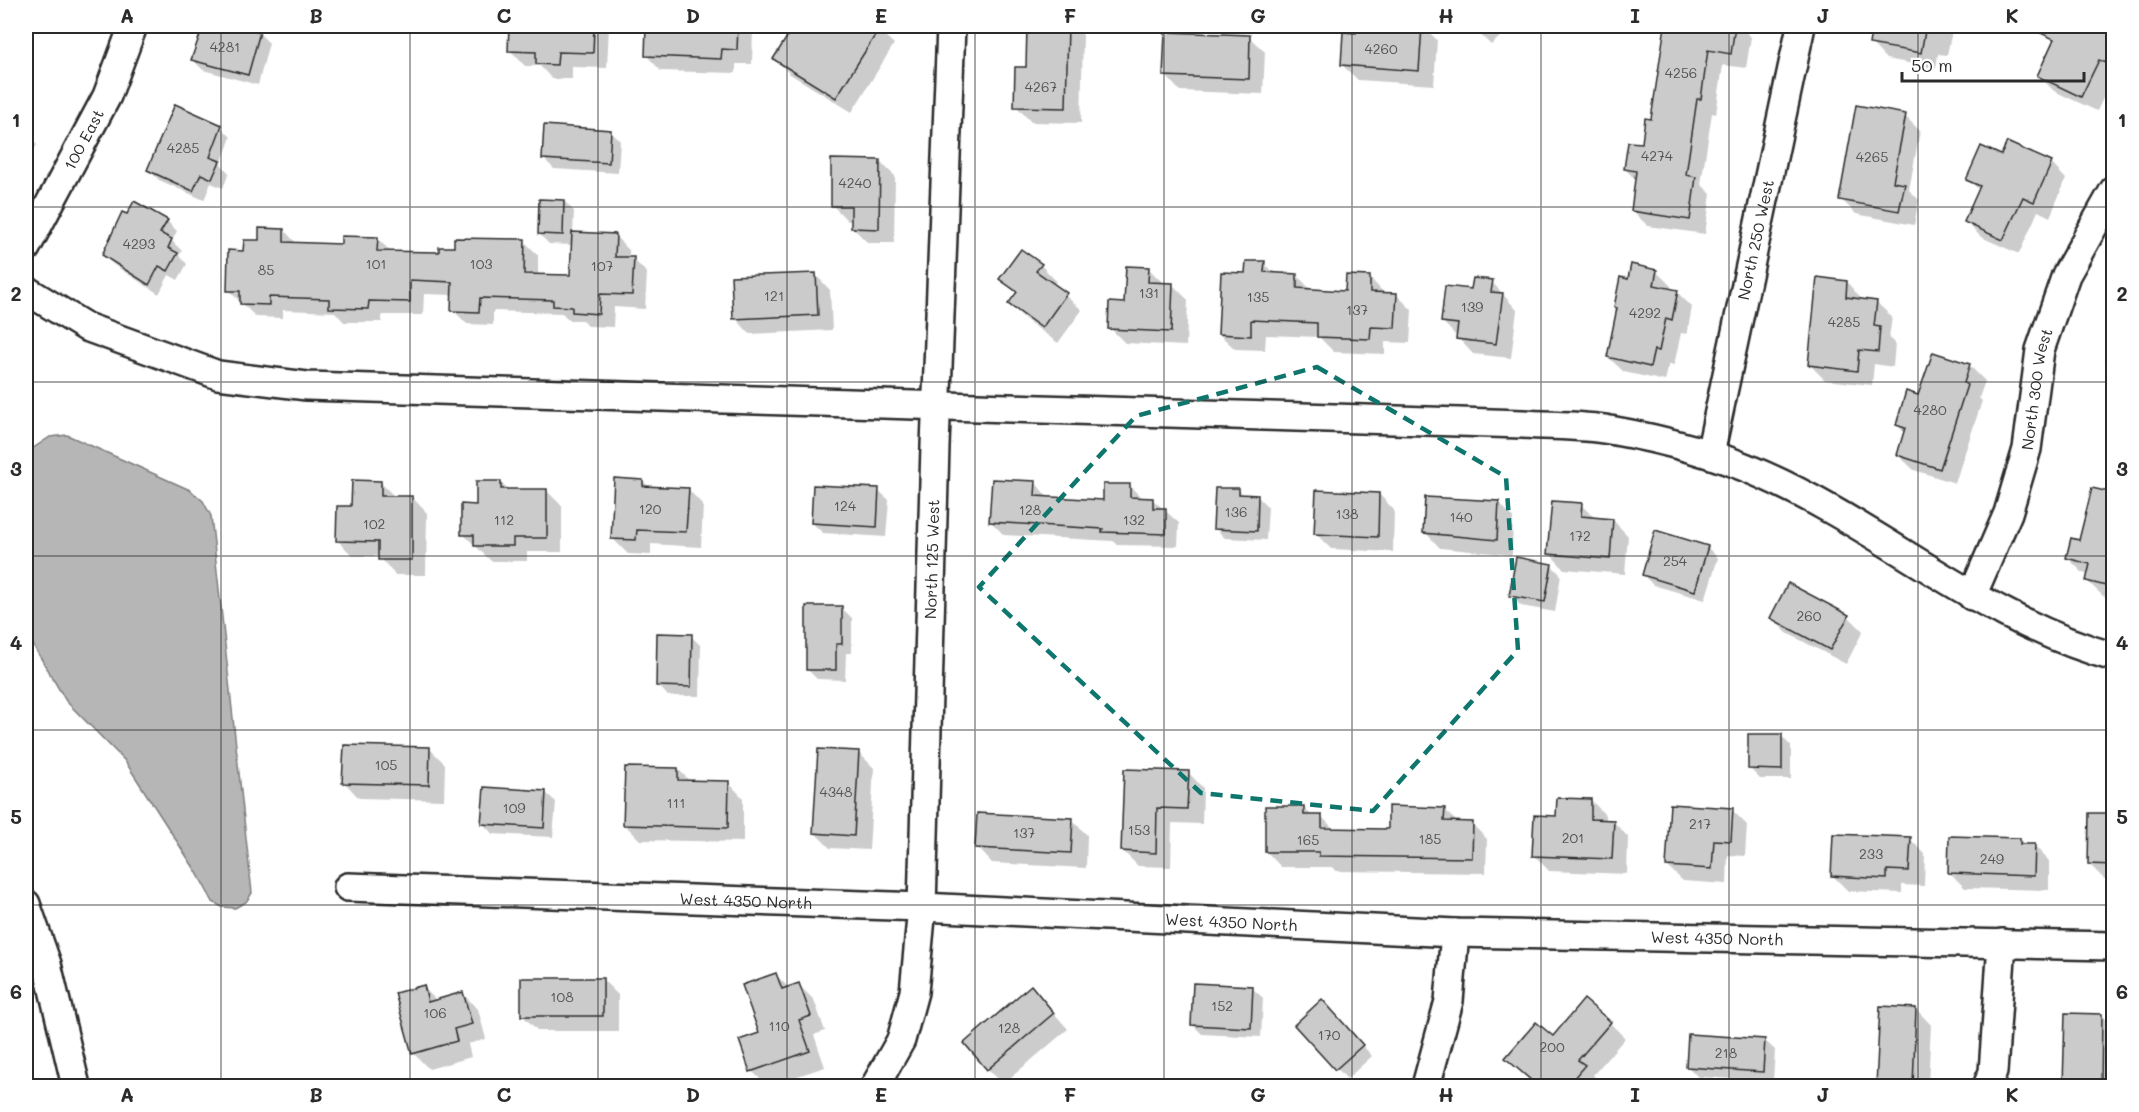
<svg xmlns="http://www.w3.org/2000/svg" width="2139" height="1112" font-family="Mali,sans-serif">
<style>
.water{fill:#b6b6b6;stroke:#7e7e7e;stroke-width:1.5}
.shadow{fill:#0003}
.building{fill:#cbcbcb;stroke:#2b2b2b;stroke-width:1.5}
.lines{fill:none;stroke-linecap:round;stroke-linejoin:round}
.minor-casing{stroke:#2b2b2b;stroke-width:32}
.minor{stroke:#fff;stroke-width:27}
.marked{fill:none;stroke:#0f766e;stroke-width:4.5;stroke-dasharray:12 8;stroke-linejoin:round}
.grid{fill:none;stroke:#2b2b2b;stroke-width:1.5;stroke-opacity:0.55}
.labels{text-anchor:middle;stroke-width:4.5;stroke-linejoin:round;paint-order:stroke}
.number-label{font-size:14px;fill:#535353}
.street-label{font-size:16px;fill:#2b2b2b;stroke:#fff}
.neatline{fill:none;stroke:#2b2b2b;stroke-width:2}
.grid-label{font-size:20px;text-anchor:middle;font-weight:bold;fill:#2b2b2b}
</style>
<rect width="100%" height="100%" fill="#fff"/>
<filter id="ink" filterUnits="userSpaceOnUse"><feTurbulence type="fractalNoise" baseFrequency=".0167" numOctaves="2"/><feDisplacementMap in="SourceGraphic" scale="12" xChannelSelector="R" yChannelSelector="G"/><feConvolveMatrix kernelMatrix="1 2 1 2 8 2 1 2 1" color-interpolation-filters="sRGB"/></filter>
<g filter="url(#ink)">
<!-- water -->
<polygon class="water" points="67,435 190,490 203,501 211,516 252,893 246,902 235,908 222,907 213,902 196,871 125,761 66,701 26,633 26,453 50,437"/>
<!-- shadow -->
<g class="shadow">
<polygon points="204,26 232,26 259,33 269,43 258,85 203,70 193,60"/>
<polygon points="511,26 609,26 607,68 572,67 572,79 552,79 540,66 525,66 510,50"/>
<polygon points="647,26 753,26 752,64 736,64 736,73 661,71 646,55"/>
<polygon points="795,26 832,26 842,31 845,26 874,26 894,44 852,112 790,74 775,59"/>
<polygon points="1029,26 1073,26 1083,35 1081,123 1031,122 1016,106 1028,68"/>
<polygon points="1358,26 1423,26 1437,40 1434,85 1358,80 1342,65 1357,35"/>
<polygon points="1471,26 1512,26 1491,45"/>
<polygon points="1667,26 1739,26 1751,37 1746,68 1723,65 1716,114 1712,113 1701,184 1711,194 1705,234 1648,226 1632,211 1636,180 1625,169 1643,145 1652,121"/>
<polygon points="1874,26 1953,26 1947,55 1938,54 1936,68 1886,59 1871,43"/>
<polygon points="2054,26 2114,26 2114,75 2097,111 2054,91 2039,76 2055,42 2049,36"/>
<polygon points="1249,37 1265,52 1263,94 1180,91 1165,75"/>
<polygon points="1905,116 1920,131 1909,190 1919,200 1914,225 1856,214 1841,199"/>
<polygon points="221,127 231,137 221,164 229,173 223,188 211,183 204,200 159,180 149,170"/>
<polygon points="610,131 620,141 618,173 554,169 544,159"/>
<polygon points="26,133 37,145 26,162"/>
<polygon points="2002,157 2051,163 2066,179 2050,217 2038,211 2019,254 1981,237 1966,222 1980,191 1968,179"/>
<polygon points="879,161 895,176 894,243 868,243 853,228 853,221 848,221 832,205"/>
<polygon points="564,201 574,211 573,234 615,236 629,250 629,259 633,259 647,273 645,309 614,307 613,327 588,326 582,320 569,320 562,313 493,311 493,325 467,324 453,310 453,295 424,294 423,315 382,315 382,322 344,322 335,312 283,310 283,318 256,317 228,290 245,253 284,230 297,244 343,245 377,238 391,252 440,254 524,241 538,255 538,276 571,277 573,245 549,244 539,234"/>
<polygon points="127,217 167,221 177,231 172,241 182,251 179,256 187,264 178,280 169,275 159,294 114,265 103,255"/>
<polygon points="1021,251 1041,265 1056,281 1053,285 1082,310 1058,343 1025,319 1010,304 1017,294 1001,279"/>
<polygon points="1264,263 1275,274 1297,275 1312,291 1346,292 1370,278 1385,294 1396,294 1412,310 1410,343 1385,342 1385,354 1334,352 1319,337 1266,335 1265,350 1235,349 1219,334 1247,275"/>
<polygon points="1148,268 1164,284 1173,285 1188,300 1186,346 1125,343 1110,328"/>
<polygon points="1656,271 1671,286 1671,290 1677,292 1692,307 1687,334 1681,333 1674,365 1669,364 1665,381 1624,372 1608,357 1619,310 1615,306 1629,281"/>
<polygon points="815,274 830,290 832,330 750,334 735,318"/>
<polygon points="1492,282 1517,310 1511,358 1473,354 1442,321 1472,291"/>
<polygon points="1847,282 1862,300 1876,302 1892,317 1889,338 1895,343 1893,367 1874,364 1872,385 1825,380 1810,365"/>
<polygon points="2114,334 2114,369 2105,361"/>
<polygon points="1969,365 1985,381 1979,398 1982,401 1955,483 1914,470 1898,455 1905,433 1897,425 1919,397"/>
<polygon points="643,481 649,487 688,489 703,505 701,547 651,544 651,555 628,554 612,538"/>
<polygon points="380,482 395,497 412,497 427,513 426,575 395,575 379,556 353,556 338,541 353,507"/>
<polygon points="501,482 509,490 547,491 562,506 562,552 527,552 527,561 491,561 463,534 477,506"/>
<polygon points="1035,482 1048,498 1104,501 1130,486 1143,499 1152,499 1179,523 1178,546 1117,545 1113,541 1004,535 991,522"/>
<polygon points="878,490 889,500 886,537 823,533 812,523"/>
<polygon points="1239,490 1245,496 1258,497 1268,507 1266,540 1225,538 1215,528"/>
<polygon points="1379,494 1394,510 1393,552 1331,549 1316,534"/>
<polygon points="2114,495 2114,599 2103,596 2087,581 2089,575 2083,573 2068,558"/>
<polygon points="1498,502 1513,517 1512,555 1440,548 1425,532"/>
<polygon points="1581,505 1596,519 1613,520 1628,536 1625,574 1564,569 1549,553"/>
<polygon points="1656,532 1708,548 1718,558 1705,600 1653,585 1643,575"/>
<polygon points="1551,565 1561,575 1555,612 1521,606 1511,596"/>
<polygon points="842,608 852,618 852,653 846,653 845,680 817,679 807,669"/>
<polygon points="1848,616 1863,631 1846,664 1787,633 1772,618"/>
<polygon points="691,636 701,646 700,696 668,696 658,685"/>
<polygon points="1781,736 1791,746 1791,779 1760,779 1750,769"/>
<polygon points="429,748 445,764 444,800 359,798 344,782"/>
<polygon points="859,753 874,768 869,850 830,848 815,833"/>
<polygon points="678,769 690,781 728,782 743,798 743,842 640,840 625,825"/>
<polygon points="1126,771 1188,772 1203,788 1202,824 1172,823 1171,867 1138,866 1123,851"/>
<polygon points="545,792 556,802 553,837 493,834 483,824"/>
<polygon points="1591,800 1606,816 1606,821 1613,821 1628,837 1627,874 1549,871 1534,855 1557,818"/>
<polygon points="1304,808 1313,817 1322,817 1335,830 1389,830 1444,809 1458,823 1472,824 1487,839 1486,873 1336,871 1332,867 1281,867 1266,851"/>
<polygon points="1732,810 1747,825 1745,856 1728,855 1727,884 1683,881 1667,866"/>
<polygon points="2114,815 2114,879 2104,879 2089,864"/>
<polygon points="1072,820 1087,835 1086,868 992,863 977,847"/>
<polygon points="1910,839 1925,854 1924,886 1902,885 1902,893 1848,891 1832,875"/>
<polygon points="2020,839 2025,845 2034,845 2049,861 2049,890 1965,888 1950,873"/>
<polygon points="776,975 789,988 799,985 814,1000 825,1031 814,1035 825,1067 767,1086 752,1071 741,1041 761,1034"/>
<polygon points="602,979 618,995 618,1031 538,1031 523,1016"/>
<polygon points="423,987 437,1001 463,994 478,1009 486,1039 468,1044 471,1057 429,1069 413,1053"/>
<polygon points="1031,987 1068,1029 1003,1084 988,1069"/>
<polygon points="1252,988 1263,998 1261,1037 1202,1034 1192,1024"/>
<polygon points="1881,1007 1916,1009 1931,1025 1928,1086 1877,1086"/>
<polygon points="1332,1011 1372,1056 1347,1079 1296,1025"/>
<polygon points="2066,1014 2102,1015 2114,1027 2114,1086 2064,1086"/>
<polygon points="1610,1023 1625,1038 1593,1075 1599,1082 1595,1086 1538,1086 1507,1058 1553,1038"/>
<polygon points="1764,1040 1775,1050 1773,1081 1698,1077 1687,1066"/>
</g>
<!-- building -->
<g class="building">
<polygon points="203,26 237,26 260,32 248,75 191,60"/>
<polygon points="509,26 594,26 593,53 558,52 557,65 536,64 536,52 508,51"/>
<polygon points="646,26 738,26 737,50 722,49 721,59 645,56"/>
<polygon points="794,26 881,26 836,98 773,59"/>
<polygon points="1027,26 1068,26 1066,108 1014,107 1015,67 1026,67"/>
<polygon points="1356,26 1422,26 1419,71 1341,65 1343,32 1356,33"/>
<polygon points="1665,26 1735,26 1731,54 1708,50 1701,99 1697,99 1686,175 1696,177 1690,220 1631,211 1636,171 1624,169 1628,142 1642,143 1645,118 1651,119"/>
<polygon points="1872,26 1926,26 1921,53 1869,44"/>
<polygon points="2025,26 2097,26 2114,33 2114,66 2099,60 2081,97 2037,76 2054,39"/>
<polygon points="1165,32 1250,35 1249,79 1163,76"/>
<polygon points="175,104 222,125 210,157 220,161 212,179 201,174 193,191 147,170"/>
<polygon points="1856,105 1906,114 1893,182 1905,184 1899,211 1839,200"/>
<polygon points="544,125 611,130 609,163 542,159"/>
<polygon points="2007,142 2052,162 2034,202 2023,197 2003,240 1964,222 1980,186 1966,180 1981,146 2001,155"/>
<polygon points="831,159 880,160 879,229 851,228 851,206 831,206"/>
<polygon points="539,199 564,200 563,235 538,234"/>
<polygon points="134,201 168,220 160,233 172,239 168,248 178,253 168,271 159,266 149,285 102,255 122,212 127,214"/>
<polygon points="259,228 284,229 284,242 341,244 341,236 378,237 377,251 439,252 439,247 454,247 454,238 525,239 524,274 570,275 572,232 616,234 615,257 634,257 632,295 600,294 599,314 572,312 572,307 553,306 553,300 480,298 479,312 451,311 452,282 410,280 410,302 369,301 368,309 329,308 329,299 269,297 269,305 240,304 240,291 227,291 228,250 243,251 244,240 259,240"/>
<polygon points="1021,249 1042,264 1036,271 1067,293 1042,328 1008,304 1017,292 999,279"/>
<polygon points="1246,261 1265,261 1264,272 1297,274 1297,288 1345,291 1346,275 1370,276 1370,292 1397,293 1395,328 1371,327 1370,339 1317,337 1317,323 1251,320 1251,336 1218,334 1221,272 1245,273"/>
<polygon points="1631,264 1657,270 1654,285 1678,290 1672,320 1666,318 1659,351 1654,350 1650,367 1607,357 1617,308 1614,307 1620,277 1628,279"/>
<polygon points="1126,266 1149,267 1148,282 1173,283 1171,332 1108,329 1109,302 1124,303"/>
<polygon points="816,273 818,315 733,319 731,276"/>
<polygon points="1817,277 1847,281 1846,297 1877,301 1874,326 1880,327 1878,352 1859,350 1857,371 1808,365"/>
<polygon points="1473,278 1493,280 1491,292 1503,293 1496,344 1456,339 1458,324 1441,322 1445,286 1471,289"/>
<polygon points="1933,352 1970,364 1964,383 1967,385 1940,469 1897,455 1905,428 1896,425 1906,391 1918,395"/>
<polygon points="614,478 643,480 643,486 689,488 686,532 637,530 636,540 611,539"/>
<polygon points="992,479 1036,481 1035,496 1103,500 1103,484 1130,484 1130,497 1153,498 1153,508 1166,508 1166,534 1102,532 1103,529 989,522"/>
<polygon points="352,480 381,481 381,496 412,496 412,560 378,560 378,542 336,541 337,506 351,506"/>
<polygon points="476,481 501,481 501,489 547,489 547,538 513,538 513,546 474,546 474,535 461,535 461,504 476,505"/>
<polygon points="813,485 879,488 877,527 811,523"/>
<polygon points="1215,488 1239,488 1239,494 1258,495 1257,531 1213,529"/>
<polygon points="2092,488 2114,493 2114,588 2086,581 2090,564 2066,558 2071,538 2079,540"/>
<polygon points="1316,490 1379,493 1378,537 1314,534"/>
<polygon points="1425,497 1499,501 1497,540 1423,533"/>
<polygon points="1552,501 1582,503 1581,516 1613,519 1610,559 1547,554"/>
<polygon points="1655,530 1708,546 1695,591 1642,575"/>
<polygon points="1516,557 1552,564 1545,602 1509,596"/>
<polygon points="1788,583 1849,615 1830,650 1770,618"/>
<polygon points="806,606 842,606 842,644 836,644 836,670 806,670"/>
<polygon points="657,633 692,634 691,687 656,686"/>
<polygon points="1748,734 1782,734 1782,770 1748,769"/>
<polygon points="344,745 430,747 429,785 342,783"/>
<polygon points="818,749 859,751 854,836 813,833"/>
<polygon points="625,767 678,768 678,780 729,781 728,828 623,825"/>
<polygon points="1124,769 1189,771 1187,809 1157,808 1156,853 1121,851"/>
<polygon points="484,787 546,791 544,828 481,824"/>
<polygon points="1557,798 1591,799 1591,819 1614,820 1612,859 1532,856 1534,815 1556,816"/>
<polygon points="1670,804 1733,808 1731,841 1714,840 1712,869 1666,866"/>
<polygon points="1265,806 1304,806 1304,815 1322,815 1322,828 1388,829 1388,806 1445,808 1444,821 1473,822 1472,858 1319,856 1319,852 1265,852"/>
<polygon points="977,813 1073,818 1071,853 975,848"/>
<polygon points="2089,813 2114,813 2114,865 2088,864"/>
<polygon points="1833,834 1911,837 1909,871 1887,870 1887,879 1831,876"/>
<polygon points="1949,836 2020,838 2020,844 2035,844 2034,876 1948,873"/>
<polygon points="776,973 782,989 799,983 811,1016 799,1020 810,1051 750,1072 739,1040 759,1033 742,985"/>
<rect x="521" y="978" width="82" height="38"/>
<polygon points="1193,983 1253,986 1251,1028 1191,1025"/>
<polygon points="424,985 428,1002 463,992 472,1024 454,1029 457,1041 412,1054 395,993"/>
<polygon points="1031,985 1054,1013 987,1070 964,1043"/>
<polygon points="1322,999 1363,1045 1335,1070 1294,1025"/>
<polygon points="1584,999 1611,1022 1578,1060 1585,1065 1567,1086 1538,1086 1505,1058 1536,1022 1553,1036"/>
<polygon points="1880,1006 1916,1008 1913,1086 1876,1086"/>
<polygon points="2065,1013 2102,1014 2101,1086 2063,1086"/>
<polygon points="1688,1034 1765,1039 1763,1072 1686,1067"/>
</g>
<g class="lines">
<defs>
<g id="minor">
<path id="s1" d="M 26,248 L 107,96 L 133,26"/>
<path d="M 26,290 L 86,327 L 218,375 L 307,386 L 1523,424 C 1552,426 1582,425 1610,430 C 1661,439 1715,453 1763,475 C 1883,528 1985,622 2114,657"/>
<path id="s2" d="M 1710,454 L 1801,26"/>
<path id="s3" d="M 1972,596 L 2008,513 L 2027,449 L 2040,350 L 2066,275 L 2114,190"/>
<path id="s4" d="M 348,887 L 922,907 L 1455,933 L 2114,946"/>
<polyline points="26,904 47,964 76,1086"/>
<path id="s5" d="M 875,1086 L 901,1040 L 914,992 L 922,907 L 935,446 L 951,26"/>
<polyline points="1426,1086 1449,1001 1455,933"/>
<polyline points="1987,1086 1993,1072 2002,943"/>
</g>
</defs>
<!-- minor casing -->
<use href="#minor" class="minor-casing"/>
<!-- minor -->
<use href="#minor" class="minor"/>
</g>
</g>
<!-- marked area -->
<path class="marked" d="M 1317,367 L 1506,477 L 1518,650 L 1373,811 L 1201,793 L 979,587 L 1136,416 Z"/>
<!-- grid -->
<path class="grid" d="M 221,26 L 221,1086M 410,26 L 410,1086M 598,26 L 598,1086M 787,26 L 787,1086M 975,26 L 975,1086M 1164,26 L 1164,1086M 1352,26 L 1352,1086M 1541,26 L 1541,1086M 1729,26 L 1729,1086M 1918,26 L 1918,1086M 26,207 L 2114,207M 26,382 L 2114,382M 26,556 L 2114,556M 26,730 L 2114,730M 26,905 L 2114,905"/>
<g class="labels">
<!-- number labels -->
<g class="number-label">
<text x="225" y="52">4281</text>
<text x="1381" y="54">4260</text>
<text x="1681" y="78">4256</text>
<text x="1041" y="92">4267</text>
<text x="183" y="153">4285</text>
<text x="1657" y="161">4274</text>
<text x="1872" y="162">4265</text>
<text x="855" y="188">4240</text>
<text x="139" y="249">4293</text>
<text x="376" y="269">101</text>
<text x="481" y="269">103</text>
<text x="602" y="271">107</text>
<text x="266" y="275">85</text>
<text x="1149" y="298">131</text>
<text x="774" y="301">121</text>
<text x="1258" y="302">135</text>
<text x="1472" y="312">139</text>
<text x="1357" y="315">137</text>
<text x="1645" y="318">4292</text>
<text x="1844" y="327">4285</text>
<text x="1930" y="415">4280</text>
<text x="845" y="511">124</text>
<text x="650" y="514">120</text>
<text x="1030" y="515">128</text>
<text x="1236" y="517">136</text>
<text x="1347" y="519">138</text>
<text x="1461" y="522">140</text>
<text x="504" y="525">112</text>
<text x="1134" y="525">132</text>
<text x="374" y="529">102</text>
<text x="1580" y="541">172</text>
<text x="1675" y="566">254</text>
<text x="1809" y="621">260</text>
<text x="386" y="770">105</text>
<text x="836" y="797">4348</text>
<text x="676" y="808">111</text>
<text x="514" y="813">109</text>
<text x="1700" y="829">217</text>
<text x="1139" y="835">153</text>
<text x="1024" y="838">137</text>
<text x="1573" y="843">201</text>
<text x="1430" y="844">185</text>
<text x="1308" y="845">165</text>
<text x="1871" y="859">233</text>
<text x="1992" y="864">249</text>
<text x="562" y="1002">108</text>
<text x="1222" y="1011">152</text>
<text x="435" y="1018">106</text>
<text x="779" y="1031">110</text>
<text x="1009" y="1033">128</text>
<text x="1329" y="1040">170</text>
<text x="1552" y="1052">200</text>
<text x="1726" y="1058">218</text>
</g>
<!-- street labels -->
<g class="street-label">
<text dy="6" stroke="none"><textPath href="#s1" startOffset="123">100 East</textPath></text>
<text dy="6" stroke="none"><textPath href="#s2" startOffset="219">North 250 West</textPath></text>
<text dy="6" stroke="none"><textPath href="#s3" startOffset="218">North 300 West</textPath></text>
<text dy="6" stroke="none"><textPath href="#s5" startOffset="536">North 125 West</textPath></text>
<text dy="6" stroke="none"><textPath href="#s4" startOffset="398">West 4350 North</textPath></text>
<text dy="6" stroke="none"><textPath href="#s4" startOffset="884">West 4350 North</textPath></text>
<text dy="6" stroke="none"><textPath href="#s4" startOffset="1370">West 4350 North</textPath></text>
</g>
</g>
<!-- margin -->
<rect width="2139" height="1112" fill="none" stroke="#fff" stroke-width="66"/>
<!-- scale -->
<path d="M1902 72v9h182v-9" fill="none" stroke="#2b2b2b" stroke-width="3"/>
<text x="1911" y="72" font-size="18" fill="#2b2b2b" stroke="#ffffff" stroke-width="4.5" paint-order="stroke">50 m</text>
<rect x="33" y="33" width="2073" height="1046" class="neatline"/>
<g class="grid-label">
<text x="127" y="23">A</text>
<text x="316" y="23">B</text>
<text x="504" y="23">C</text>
<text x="693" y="23">D</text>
<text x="881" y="23">E</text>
<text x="1070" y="23">F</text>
<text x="1258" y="23">G</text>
<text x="1446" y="23">H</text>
<text x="1635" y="23">I</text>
<text x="1823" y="23">J</text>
<text x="2012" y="23">K</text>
<text x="16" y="127">1</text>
<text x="2122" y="127">1</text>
<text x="16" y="301">2</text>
<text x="2122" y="301">2</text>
<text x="16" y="476">3</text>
<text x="2122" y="476">3</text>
<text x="16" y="650">4</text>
<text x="2122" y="650">4</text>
<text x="16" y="824">5</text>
<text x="2122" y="824">5</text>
<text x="16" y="999">6</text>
<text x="2122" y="999">6</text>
<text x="127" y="1102">A</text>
<text x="316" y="1102">B</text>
<text x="504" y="1102">C</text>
<text x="693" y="1102">D</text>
<text x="881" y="1102">E</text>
<text x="1070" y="1102">F</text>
<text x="1258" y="1102">G</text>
<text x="1446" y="1102">H</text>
<text x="1635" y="1102">I</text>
<text x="1823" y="1102">J</text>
<text x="2012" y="1102">K</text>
</g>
</svg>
